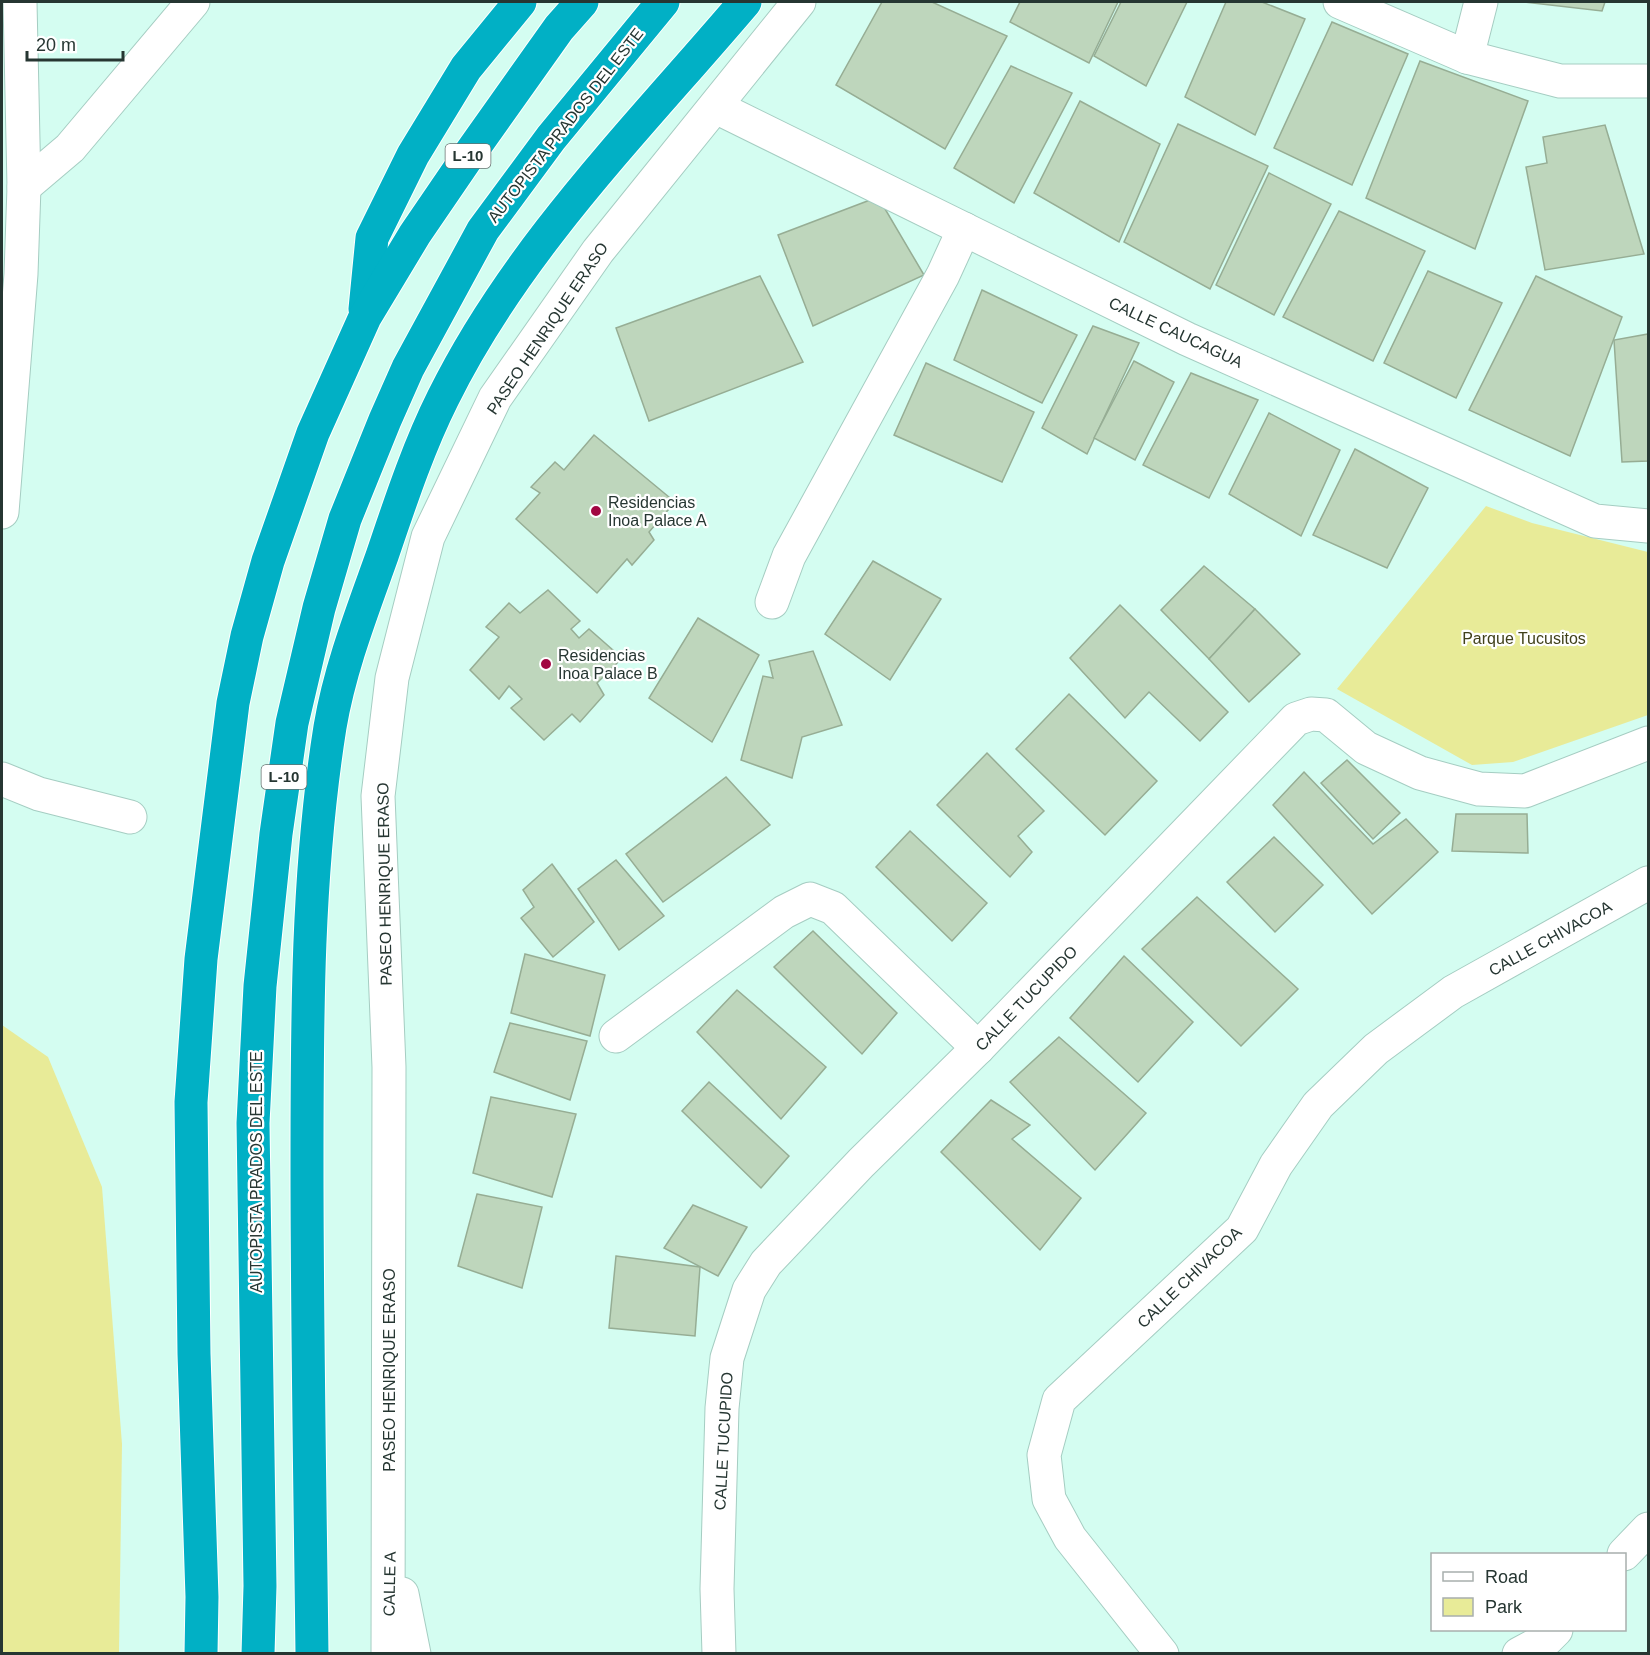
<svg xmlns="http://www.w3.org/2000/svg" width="1650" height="1655" font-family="Arial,sans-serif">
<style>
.green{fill:#e8eb98}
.building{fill:#bed6bc;stroke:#96ad94;stroke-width:1.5}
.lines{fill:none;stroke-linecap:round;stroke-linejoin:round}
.minor-casing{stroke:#a5cdc2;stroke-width:35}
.motorway-casing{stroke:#fff;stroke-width:35}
.minor{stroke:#fff;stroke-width:33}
.motorway{stroke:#01b0c5;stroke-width:33}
.poi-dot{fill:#a20742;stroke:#fff;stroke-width:2}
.labels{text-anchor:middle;stroke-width:4.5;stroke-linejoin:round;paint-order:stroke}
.shield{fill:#fff;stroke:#677270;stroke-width:1.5}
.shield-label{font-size:15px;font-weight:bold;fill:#263632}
.street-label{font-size:16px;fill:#263632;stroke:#fff}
.poi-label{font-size:16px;fill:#263632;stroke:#fff;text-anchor:start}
.park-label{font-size:16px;fill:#41411b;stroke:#fff}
</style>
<rect width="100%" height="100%" fill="#d4fdf1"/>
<!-- green -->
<g class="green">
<polygon points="1486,506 1532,523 1648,552 1648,715 1513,762 1472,765 1337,689"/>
<polygon points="2,1025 48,1057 102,1187 122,1444 119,1653 2,1653"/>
</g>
<!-- building -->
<g class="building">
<polygon points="882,2 932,2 1007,36 945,149 836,85"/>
<polygon points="1020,2 1118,2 1089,63 1010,22"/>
<polygon points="1121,2 1187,2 1146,86 1094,56"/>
<polygon points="1226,2 1262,2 1305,19 1255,135 1185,97"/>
<polygon points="1524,2 1605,2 1602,11"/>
<polygon points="1332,22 1408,54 1352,185 1274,148"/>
<polygon points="1420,61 1528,101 1475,249 1366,198"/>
<polygon points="1011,66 1072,93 1014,203 954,168"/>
<polygon points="1080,101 1160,144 1119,242 1034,193"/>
<polygon points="1178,124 1268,166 1210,289 1124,242"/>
<polygon points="1605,125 1644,254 1545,270 1526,167 1547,163 1543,137"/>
<polygon points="1269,173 1331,204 1274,315 1216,285"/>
<polygon points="878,197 924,275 813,326 778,235"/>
<polygon points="1339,211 1425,251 1373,361 1283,317"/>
<polygon points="1428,271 1502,303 1456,398 1384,363"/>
<polygon points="760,276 803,362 649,421 616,328"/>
<polygon points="1536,276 1622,317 1570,456 1469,410"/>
<polygon points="982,290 1077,335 1042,403 954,360"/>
<polygon points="1093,326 1139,343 1087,454 1042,428"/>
<polygon points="1648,334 1648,461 1622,462 1614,340"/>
<polygon points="1134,361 1174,382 1135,460 1094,438"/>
<polygon points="926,363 1034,412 1002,482 894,435"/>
<polygon points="1191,373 1258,400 1209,498 1143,465"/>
<polygon points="1269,413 1340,450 1301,536 1229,494"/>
<polygon points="594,435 675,502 649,532 654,540 632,565 627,559 597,593 516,519 540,493 531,487 555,462 564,470"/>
<polygon points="1355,449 1428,488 1387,568 1313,535"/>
<polygon points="873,561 941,599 890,680 825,634"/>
<polygon points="1204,566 1255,609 1209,659 1161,610"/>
<polygon points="548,590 580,621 571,629 579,638 589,629 622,658 597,683 604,695 580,722 572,714 544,740 511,708 522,699 509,686 499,699 470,670 499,637 486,627 509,603 520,613"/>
<polygon points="1120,605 1228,712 1200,741 1149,692 1125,718 1070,658"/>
<polygon points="1255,609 1300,654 1249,702 1209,659"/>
<polygon points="698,618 759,655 712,742 649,698"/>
<polygon points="813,651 842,725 802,737 792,778 741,760 763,676 773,678 769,661"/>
<polygon points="1069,694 1157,781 1105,835 1016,749"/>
<polygon points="987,753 1044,811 1018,836 1032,852 1010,877 937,805"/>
<polygon points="1347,760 1400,813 1373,839 1321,783"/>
<polygon points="1304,772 1373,844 1406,819 1438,852 1372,914 1273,805"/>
<polygon points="726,777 770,825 663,902 626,854"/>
<polygon points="1456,814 1527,814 1528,853 1452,851"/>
<polygon points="910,831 987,903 952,941 876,867"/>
<polygon points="1274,837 1323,885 1275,932 1227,882"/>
<polygon points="616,860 664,916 619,950 578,889"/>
<polygon points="552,864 594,922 553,957 521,918 534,907 523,890"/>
<polygon points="1197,897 1298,989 1241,1046 1142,949"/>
<polygon points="813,931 897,1013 862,1054 774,967"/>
<polygon points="525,954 605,975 590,1036 511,1013"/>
<polygon points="1124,956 1193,1022 1138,1082 1070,1018"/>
<polygon points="737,990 826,1067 781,1119 697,1032"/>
<polygon points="510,1023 587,1041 570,1100 494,1072"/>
<polygon points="1059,1037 1146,1113 1095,1170 1010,1082"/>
<polygon points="709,1082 789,1156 761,1188 682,1111"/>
<polygon points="491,1097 576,1114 552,1197 473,1173"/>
<polygon points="991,1100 1030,1125 1012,1139 1081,1198 1040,1250 941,1152"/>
<polygon points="477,1194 542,1207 522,1288 458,1266"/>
<polygon points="693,1205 747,1227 718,1276 664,1248"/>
<polygon points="616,1256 700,1267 695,1336 609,1328"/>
</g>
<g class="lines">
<defs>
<g id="minor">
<polyline points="1340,2 1467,57 1560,81 1648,81"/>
<polyline points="1467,57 1481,2"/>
<polyline points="716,107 1187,339 1595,521 1648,526"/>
<polyline points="24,187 70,148 193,2"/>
<polyline points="2,512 21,274 24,187 20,2"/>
<polyline points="772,602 789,556 943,275 964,229"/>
<polyline points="2,779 39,794 130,817"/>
<polyline points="616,1036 784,912 810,899 833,908 978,1048"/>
<polyline points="1624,1554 1648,1529"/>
<polyline points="402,1594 414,1654"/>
<polyline points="388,1654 389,1067 378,796 392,678 428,537 495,398 598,251 799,2"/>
<polyline points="719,1654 717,1589 722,1408 727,1358 749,1290 766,1263 861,1163 978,1048 1296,719 1311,714 1326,715 1366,748 1420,773 1479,789 1525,791 1648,743"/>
<polyline points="1162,1654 1070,1538 1049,1499 1044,1455 1059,1400 1242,1229 1276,1165 1318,1105 1376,1049 1453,992 1648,883"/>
<polyline points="1519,1654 1547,1639 1556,1630"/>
</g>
<g id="motorway">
<polyline points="365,309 372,238 413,155 466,68 520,2"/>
<polyline points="201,1654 202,1597 194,1354 191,1102 201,959 233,703 247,636 268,561 313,433 365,317 415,234 471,152 559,28 582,2"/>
<polyline points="258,1654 260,1586 253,1123 260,986 276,834 292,723 319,608 345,519 385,420 408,368 483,230 551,138 663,2"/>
<path d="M 312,1654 C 310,1490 307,1326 307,1163 C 307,1017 307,871 330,727 C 340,668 362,612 382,556 C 400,503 418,448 443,398 C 517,248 638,128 745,2"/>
</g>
</defs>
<!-- minor casing -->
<use href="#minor" class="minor-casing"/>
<!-- motorway casing -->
<use href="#motorway" class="motorway-casing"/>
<!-- minor -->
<use href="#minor" class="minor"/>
<!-- motorway -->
<use href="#motorway" class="motorway"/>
</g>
<!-- markers -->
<g class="poi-dot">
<circle cx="596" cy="511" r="6"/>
<circle cx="546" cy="664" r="6"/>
</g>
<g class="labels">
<!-- shield labels -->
<g class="shield">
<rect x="445.5" y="144" width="45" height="24" rx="4.5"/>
<rect x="261.5" y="765" width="45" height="24" rx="4.5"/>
</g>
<g class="shield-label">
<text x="468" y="161">L-10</text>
<text x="284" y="782">L-10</text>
</g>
<!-- street labels -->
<g class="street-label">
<text transform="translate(565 125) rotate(-52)" y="6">AUTOPISTA PRADOS DEL ESTE</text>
<text transform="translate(547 328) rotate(-56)" y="6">PASEO HENRIQUE ERASO</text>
<text transform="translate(1176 332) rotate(25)" y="6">CALLE CAUCAGUA</text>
<text transform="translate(384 884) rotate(-91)" y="6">PASEO HENRIQUE ERASO</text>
<text transform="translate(1550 938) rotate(-29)" y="6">CALLE CHIVACOA</text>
<text transform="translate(1026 998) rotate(-46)" y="6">CALLE TUCUPIDO</text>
<text transform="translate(256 1172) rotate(-90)" y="6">AUTOPISTA PRADOS DEL ESTE</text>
<text transform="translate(1189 1277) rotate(-44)" y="6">CALLE CHIVACOA</text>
<text transform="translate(389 1370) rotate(-90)" y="6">PASEO HENRIQUE ERASO</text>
<text transform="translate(723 1441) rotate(-87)" y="6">CALLE TUCUPIDO</text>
<text transform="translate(389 1584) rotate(-89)" y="6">CALLE A</text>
</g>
<!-- poi labels -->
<g class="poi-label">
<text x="608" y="508">Residencias<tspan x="608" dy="18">Inoa Palace A</tspan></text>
<text x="558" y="661">Residencias<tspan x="558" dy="18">Inoa Palace B</tspan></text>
</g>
<!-- park labels -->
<g class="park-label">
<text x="1524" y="644">Parque Tucusitos</text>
</g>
</g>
<!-- border -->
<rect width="1650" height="1655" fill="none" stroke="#263632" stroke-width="6"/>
<!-- legend -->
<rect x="1431" y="1553" width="195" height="78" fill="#ffffff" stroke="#a8afad" stroke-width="1.5"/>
<rect x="1443" y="1572" width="30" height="9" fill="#ffffff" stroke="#a8afad" stroke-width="1.5"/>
<text x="1485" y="1583" font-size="18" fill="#263632">Road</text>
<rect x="1443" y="1598" width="30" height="18" fill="#e8eb98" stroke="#a8afad" stroke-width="1.5"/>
<text x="1485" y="1613" font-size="18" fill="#263632">Park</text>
<!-- scale -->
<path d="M27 51v9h96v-9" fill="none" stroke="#263632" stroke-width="3"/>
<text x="36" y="51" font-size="18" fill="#263632" stroke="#ffffff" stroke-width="4.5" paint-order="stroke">20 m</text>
</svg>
